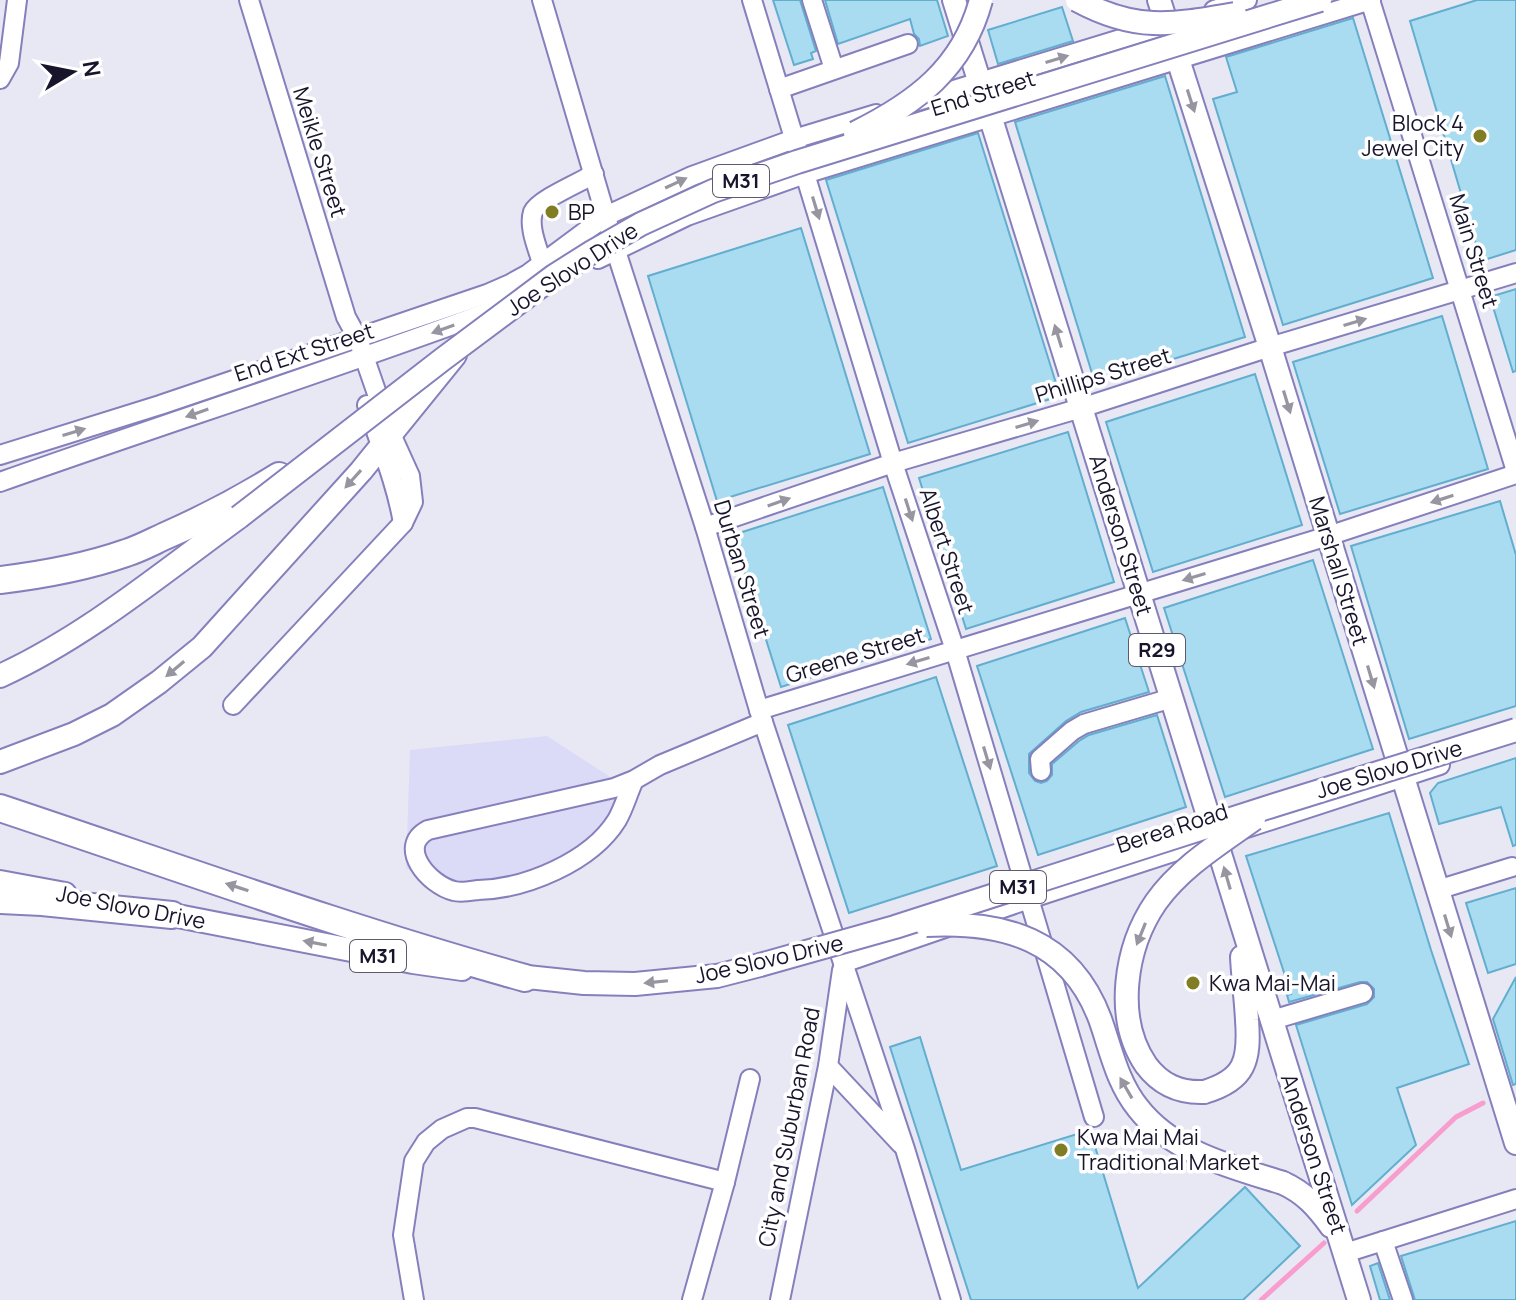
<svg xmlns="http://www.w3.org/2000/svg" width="1516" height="1300" font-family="Manrope,sans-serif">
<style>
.built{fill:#dbdaf7}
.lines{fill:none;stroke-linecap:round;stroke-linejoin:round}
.stream{stroke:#f89ece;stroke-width:5}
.building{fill:#a9dbf1;stroke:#62aece;stroke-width:2}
.minor-casing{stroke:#8580bc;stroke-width:22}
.major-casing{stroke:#8580bc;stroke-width:26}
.highway-casing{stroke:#8580bc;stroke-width:30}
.minor{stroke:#fff;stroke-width:18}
.major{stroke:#fff;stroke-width:22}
.highway{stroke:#fff;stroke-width:26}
.major-bridge-casing{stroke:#8580bc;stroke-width:26;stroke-linecap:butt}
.major-bridge{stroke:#fff;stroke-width:22}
.oneway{fill:#9795a0}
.poi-dot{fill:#817d25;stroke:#fff;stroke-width:3}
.labels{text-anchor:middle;stroke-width:7;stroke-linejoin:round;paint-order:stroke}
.shield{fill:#fff;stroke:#5d5a6b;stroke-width:2}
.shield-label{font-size:20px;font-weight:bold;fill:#17142b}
.street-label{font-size:22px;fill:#17142b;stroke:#fff}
.poi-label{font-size:22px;fill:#17142b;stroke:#fff;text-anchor:start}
</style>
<rect width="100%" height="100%" fill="#e8e8f5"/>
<!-- built -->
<polygon class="built" points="547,736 618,782 616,821 566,866 450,896 406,868 410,750"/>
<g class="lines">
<!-- stream -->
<g class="stream">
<polyline points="1357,1211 1456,1117 1483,1103"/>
<polyline points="1261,1300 1324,1243"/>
</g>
</g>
<!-- building -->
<g class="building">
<polygon points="773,0 800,0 816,51 811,53 813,59 794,65"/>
<polygon points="825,0 937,0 948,36 920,46 919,39 914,34 910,19 838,44"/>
<polygon points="1477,0 1516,0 1516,250 1481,261 1410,21"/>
<polygon points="1062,7 1073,41 998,64 988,30"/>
<polygon points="1353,18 1433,278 1283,325 1213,99 1237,92 1226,57"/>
<polygon points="1165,76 1245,337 1095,383 1015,122"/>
<polygon points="978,133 1060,396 908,443 826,180"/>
<polygon points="801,228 870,454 717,501 648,276"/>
<polygon points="1516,289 1516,371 1513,372 1490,297"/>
<polygon points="1442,316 1488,469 1340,514 1293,362"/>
<polygon points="1255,374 1302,525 1153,572 1106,422"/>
<polygon points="1068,432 1114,582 966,629 919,478"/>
<polygon points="883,487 931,639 781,687 733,535"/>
<polygon points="1500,501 1516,555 1516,706 1409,739 1351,546"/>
<polygon points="1313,560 1373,749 1225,797 1164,608"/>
<polygon points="1125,618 1149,692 1081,712 1066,721 1029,754 1029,773 1035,781 1041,783 1047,781 1052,775 1052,764 1079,741 1089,735 1157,715 1186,807 1038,855 977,666"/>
<polygon points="936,677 997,866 849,913 788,725"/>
<polygon points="1516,758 1516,845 1513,846 1501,807 1439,824 1430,793 1438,783"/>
<polygon points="1389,813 1431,950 1469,1064 1397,1088 1416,1145 1352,1205 1296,1025 1367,1004 1374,997 1374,989 1367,982 1360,982 1289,1002 1287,995 1291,994 1246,856"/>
<polygon points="1516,888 1516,964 1488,973 1466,903"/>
<polygon points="1516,977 1516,1084 1513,1085 1493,1019"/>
<polygon points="920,1037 961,1170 1090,1130 1138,1288 1245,1187 1300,1246 1243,1300 971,1300 890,1047"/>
<polygon points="1516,1221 1516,1300 1415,1300 1401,1256"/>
<polygon points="1378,1263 1390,1300 1380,1300 1370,1266"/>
</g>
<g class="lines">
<defs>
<g id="minor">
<polyline points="542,0 616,251 705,527 759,710 905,1149 951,1300"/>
<polyline points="752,0 893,463 955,650 1094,1117"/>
<polyline points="812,0 834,69"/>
<polyline points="1370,0 1516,471"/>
<polyline points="1214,10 1247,0"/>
<polyline points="0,79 9,63 17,0"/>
<polyline points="779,89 908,44"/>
<polyline points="908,104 1163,26"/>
<polyline points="598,259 687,216 805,174 1371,0"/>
<path d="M 542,263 C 538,249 528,227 533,212 C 538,200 581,182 594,174"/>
<path d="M 367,405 C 380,445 396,482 403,523"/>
<polyline points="0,455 160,405 487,294 510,284 528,274 606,216 692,176 794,139 876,114"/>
<path d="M 0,482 C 164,424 329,371 491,311 L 507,303"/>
<polyline points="705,527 893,463 1081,408 1270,347 1516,273"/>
<polyline points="233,705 403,523 413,502 410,476 391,434 358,339 346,317 249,0"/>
<polyline points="759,710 1328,536 1516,474"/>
<polyline points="1041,771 1040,759 1072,731 1084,724 1172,698"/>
<path d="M 634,780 C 628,793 624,808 617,820 C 591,862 525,889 478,890 C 471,891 461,893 454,891 C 429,885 396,847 428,830 L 614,788 L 634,780 L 660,765 L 763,722"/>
<polyline points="1437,890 1512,867"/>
<polyline points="843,963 1029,899 1440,765"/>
<polyline points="1272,1020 1363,993"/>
<polyline points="828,1066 901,1144"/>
<polyline points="1383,1241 1403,1300"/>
<polyline points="1345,1253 1516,1199"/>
<polyline points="414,1300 403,1235 414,1161 426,1142 442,1129 467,1118 475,1118 725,1182"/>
<polyline points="692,1300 725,1182 750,1079"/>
<polyline points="780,1300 828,1066 842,970"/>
</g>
<g id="major">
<polyline points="954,0 1359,1300"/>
<polyline points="1159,0 1270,347 1516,1143"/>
<path d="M 0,676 C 87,636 162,573 239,517"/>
<polyline points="0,762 74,734 112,715 159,682 202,647 361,471 455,355"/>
<polyline points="0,882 65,894"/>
<polyline points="157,912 413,962 462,969"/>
<polyline points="508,975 584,983 635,984 717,976 760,965"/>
<path d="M 1204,1092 C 1245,1080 1250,1061 1247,1020 C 1246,999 1243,978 1242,957"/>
<path d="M 1283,1183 C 1305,1193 1317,1207 1331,1226"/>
</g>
<g id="highway">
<path d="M 0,580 C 42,575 86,567 126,553 C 139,549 152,542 165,536 C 204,519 242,499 279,476"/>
<path d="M 0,808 C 174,866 348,929 525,978"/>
<polyline points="0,900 42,902 172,915"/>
</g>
</defs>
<!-- minor casing -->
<use href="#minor" class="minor-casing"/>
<!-- major casing -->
<use href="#major" class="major-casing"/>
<!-- highway casing -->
<use href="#highway" class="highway-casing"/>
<!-- minor -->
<use href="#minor" class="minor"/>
<!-- major -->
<use href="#major" class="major"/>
<!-- highway -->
<use href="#highway" class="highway"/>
<defs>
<g id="major-bridge">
<path d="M 1077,0 C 1136,32 1172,25 1235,14"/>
<path d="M 855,133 C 916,103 963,68 981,0"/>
<polyline points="239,517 443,359 554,276 592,252 641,224 713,191 797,162 1320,0"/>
<path d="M 926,925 C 1004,921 1070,939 1100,1019 C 1111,1050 1117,1082 1138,1108 C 1173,1153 1232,1167 1283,1183"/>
<polyline points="760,965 895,927 1275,805 1516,730"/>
<path d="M 1204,1092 C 1179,1093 1161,1085 1146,1065 C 1114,1018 1125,947 1156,902 C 1181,867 1219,844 1254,819"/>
</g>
</defs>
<!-- major-bridge casing -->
<use href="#major-bridge" class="major-bridge-casing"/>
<!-- major-bridge -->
<use href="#major-bridge" class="major-bridge"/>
</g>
<!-- one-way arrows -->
<defs><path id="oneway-solid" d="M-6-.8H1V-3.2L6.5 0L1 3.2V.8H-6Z" transform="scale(2)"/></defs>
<g class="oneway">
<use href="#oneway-solid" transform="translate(1057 59) rotate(-17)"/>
<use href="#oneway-solid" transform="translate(1191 101) rotate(72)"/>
<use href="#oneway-solid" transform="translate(676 183) rotate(-25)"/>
<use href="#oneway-solid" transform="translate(816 208) rotate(73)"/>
<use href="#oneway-solid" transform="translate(1355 322) rotate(-17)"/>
<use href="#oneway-solid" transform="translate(443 329) rotate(160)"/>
<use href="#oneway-solid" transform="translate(1058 336) rotate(-107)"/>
<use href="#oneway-solid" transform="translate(1287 402) rotate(73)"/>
<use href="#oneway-solid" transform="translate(197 413) rotate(161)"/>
<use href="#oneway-solid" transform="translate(1027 424) rotate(-17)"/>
<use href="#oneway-solid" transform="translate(74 432) rotate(-17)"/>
<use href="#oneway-solid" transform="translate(353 479) rotate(132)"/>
<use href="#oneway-solid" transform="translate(1442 499) rotate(162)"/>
<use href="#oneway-solid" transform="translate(779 502) rotate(-19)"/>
<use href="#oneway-solid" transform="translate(909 510) rotate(72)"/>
<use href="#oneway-solid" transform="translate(1194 577) rotate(163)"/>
<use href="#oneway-solid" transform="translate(918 661) rotate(163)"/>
<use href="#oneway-solid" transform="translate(175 669) rotate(140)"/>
<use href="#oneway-solid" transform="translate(1371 677) rotate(73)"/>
<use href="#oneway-solid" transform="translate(987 758) rotate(73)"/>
<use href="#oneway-solid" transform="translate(1227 878) rotate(-106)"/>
<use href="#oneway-solid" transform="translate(237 887) rotate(-162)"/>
<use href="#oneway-solid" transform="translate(1448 926) rotate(73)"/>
<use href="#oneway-solid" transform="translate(1141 934) rotate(112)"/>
<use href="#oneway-solid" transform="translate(315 943) rotate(-169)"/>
<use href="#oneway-solid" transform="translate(656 982) rotate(174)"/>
<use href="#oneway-solid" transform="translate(1126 1088) rotate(-120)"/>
</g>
<!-- markers -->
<g class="poi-dot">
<circle cx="1480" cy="136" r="8"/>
<circle cx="552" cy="212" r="8"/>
<circle cx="1193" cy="983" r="8"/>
<circle cx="1061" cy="1150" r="8"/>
</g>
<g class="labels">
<!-- shield labels -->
<g class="shield">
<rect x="713" y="165" width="56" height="32" rx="6"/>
<rect x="1129" y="634" width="56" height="32" rx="6"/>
<rect x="990" y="871" width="56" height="32" rx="6"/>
<rect x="350" y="940" width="56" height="32" rx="6"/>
</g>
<g class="shield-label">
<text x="741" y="188">M31</text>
<text x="1157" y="657">R29</text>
<text x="1018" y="894">M31</text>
<text x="378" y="963">M31</text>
</g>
<!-- street labels -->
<g class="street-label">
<text transform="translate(983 93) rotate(-17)" y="8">End Street</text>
<text transform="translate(320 152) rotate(73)" y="8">Meikle Street</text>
<text transform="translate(1474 251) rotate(73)" y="8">Main Street</text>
<text transform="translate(572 269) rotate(-33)" y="8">Joe Slovo Drive</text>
<text transform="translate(304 352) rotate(-18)" y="8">End Ext Street</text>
<text transform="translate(1103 375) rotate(-17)" y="8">Phillips Street</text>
<text transform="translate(1121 535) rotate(73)" y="8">Anderson Street</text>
<text transform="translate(947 551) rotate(72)" y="8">Albert Street</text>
<text transform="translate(742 569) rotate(73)" y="8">Durban Street</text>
<text transform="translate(1339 571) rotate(73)" y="8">Marshall Street</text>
<text transform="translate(855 655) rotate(-17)" y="8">Greene Street</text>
<text transform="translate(1389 769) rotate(-17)" y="8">Joe Slovo Drive</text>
<text transform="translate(1172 828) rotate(-18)" y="8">Berea Road</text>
<text transform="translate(131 907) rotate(11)" y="8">Joe Slovo Drive</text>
<text transform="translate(769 959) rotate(-13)" y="8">Joe Slovo Drive</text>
<text transform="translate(789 1127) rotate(-79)" y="8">City and Suburban Road</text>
<text transform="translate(1314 1154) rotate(72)" y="8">Anderson Street</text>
</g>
<!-- poi labels -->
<g class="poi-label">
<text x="1464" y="131" text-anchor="end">Block 4<tspan x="1464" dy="25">Jewel City</tspan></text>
<text x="568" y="220">BP</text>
<text x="1209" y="991">Kwa Mai-Mai</text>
<text x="1077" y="1145">Kwa Mai Mai<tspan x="1077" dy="25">Traditional Market</tspan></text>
</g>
</g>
<!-- north arrow -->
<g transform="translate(72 72) rotate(80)" stroke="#ffffff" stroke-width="6" paint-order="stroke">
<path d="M0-6L14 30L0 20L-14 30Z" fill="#17142b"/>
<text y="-12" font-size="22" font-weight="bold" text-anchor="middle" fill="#17142b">N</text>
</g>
</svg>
